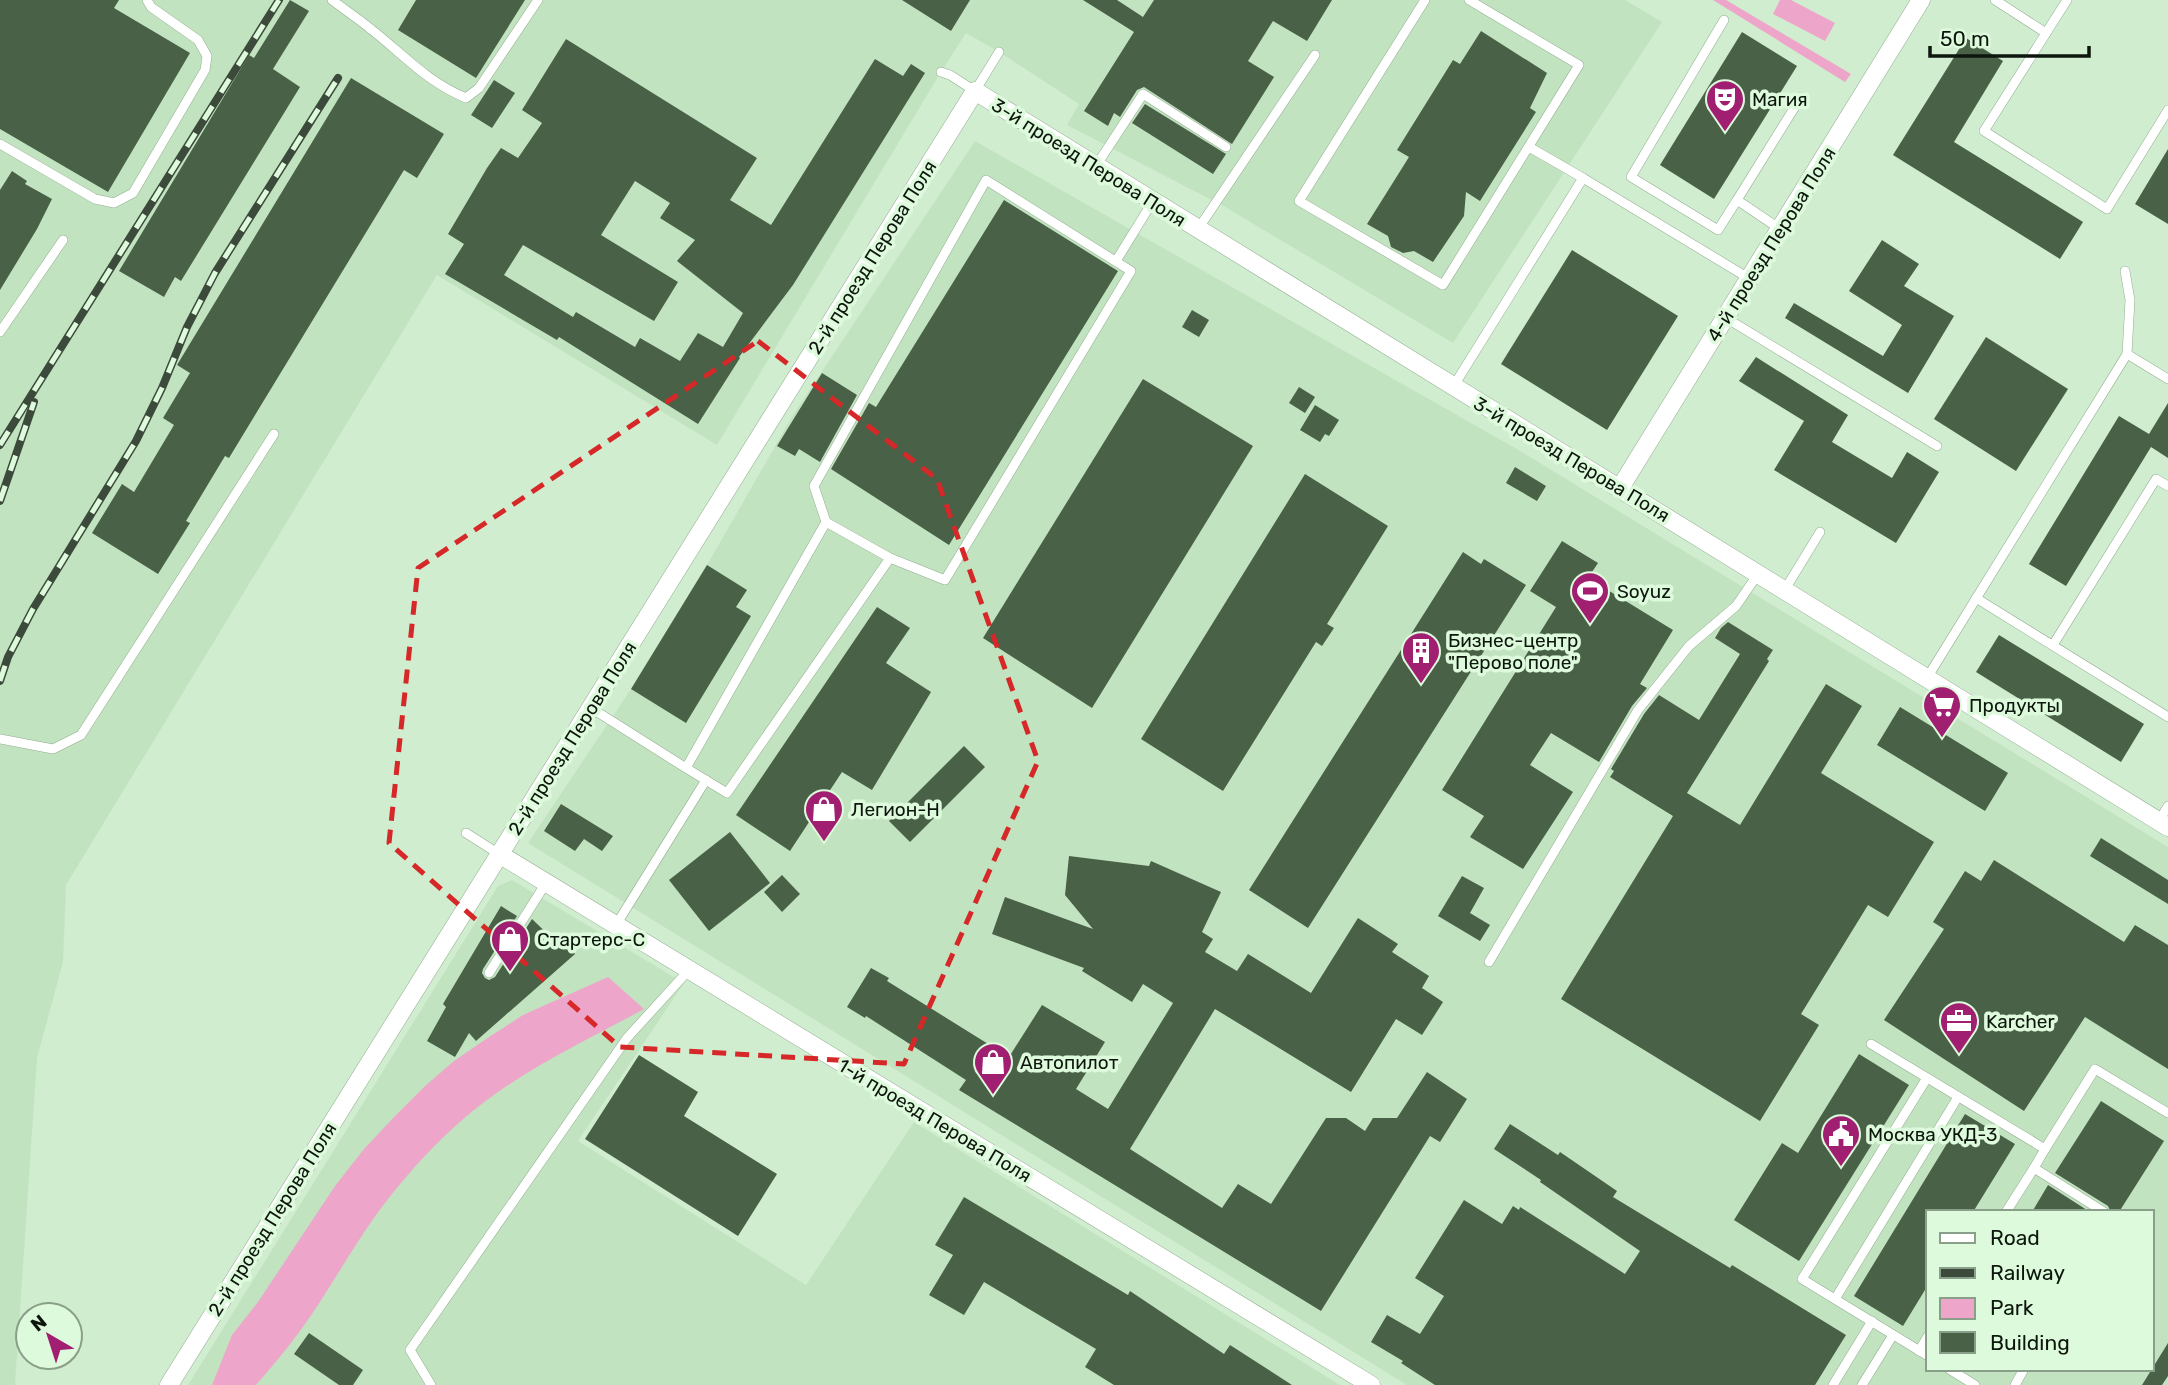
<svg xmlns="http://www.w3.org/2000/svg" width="2168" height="1385" font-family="Rubik,sans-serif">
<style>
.built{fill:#c2e3c0;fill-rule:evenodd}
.green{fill:#eda5ca}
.building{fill:#496147;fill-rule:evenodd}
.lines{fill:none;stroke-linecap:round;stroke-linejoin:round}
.service-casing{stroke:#93ad91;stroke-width:10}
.minor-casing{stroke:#93ad91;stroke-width:19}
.service{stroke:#fff;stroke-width:9}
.minor{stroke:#fff;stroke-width:18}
.rail-casing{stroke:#3c4a3b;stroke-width:8}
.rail{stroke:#defadc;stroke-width:5;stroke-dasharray:16;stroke-linecap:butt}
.marked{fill:none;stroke:#d62828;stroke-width:5;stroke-dasharray:14 9;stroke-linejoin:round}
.labels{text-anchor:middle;stroke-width:7;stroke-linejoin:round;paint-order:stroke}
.poi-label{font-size:19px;fill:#0d160c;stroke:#defadc;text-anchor:start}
.street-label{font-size:19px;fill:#0d160c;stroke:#defadc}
</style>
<rect width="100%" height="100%" fill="#d1edcf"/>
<!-- built -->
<g class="built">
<polygon points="0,0 1625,0 1662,22 1453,343 1227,208 1067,125 1079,104 999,52 966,33 941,72 717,445 437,275 66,885 63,962 37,1058 15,1385 0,1385"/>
<path d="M 975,141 L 1522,452 L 2168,847 L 2168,1385 L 1407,1385 L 528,843 L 631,689 L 707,565 L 793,415 ZM 1928,1212 L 2152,1212 L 2152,1369 L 1928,1369 Z"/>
<polygon points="512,880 684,983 578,1141 806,1285 914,1122 1340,1385 188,1385 498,886"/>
</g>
<!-- green -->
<g class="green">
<polygon points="1713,0 1726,0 1851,74 1845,82"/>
<polygon points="1780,0 1791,0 1835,23 1825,41 1773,14"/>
<path d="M 608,977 L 644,1009 C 591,1038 535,1064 487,1100 C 445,1131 407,1173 376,1215 C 349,1253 327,1294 300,1331 C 286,1350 271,1368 256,1385 L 212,1385 L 232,1335 L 258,1302 L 335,1186 L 364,1149 L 395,1116 L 425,1086 L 454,1061 L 489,1037 L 523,1015 Z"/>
</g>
<!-- building -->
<g class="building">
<polygon points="0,0 119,0 114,8 190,53 108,192 0,129"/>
<polygon points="290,0 309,11 273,69 300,87 181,281 175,277 164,297 119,271 249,55 254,58"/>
<polygon points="416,0 525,0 476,78 398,30"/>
<polygon points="902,0 970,0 951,31"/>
<polygon points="1083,0 1117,0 1143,17 1154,0 1332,0 1307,41 1273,21 1248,61 1274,77 1232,144 1144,87 1137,90 1120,117 1114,113 1108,126 1084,111 1134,32"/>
<polygon points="1481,31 1547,73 1530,108 1536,112 1480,201 1466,192 1464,216 1433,262 1414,251 1403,253 1391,247 1388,236 1367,224 1409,157 1397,150 1453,60 1460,64"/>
<polygon points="1742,32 1797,66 1714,199 1660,165"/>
<polygon points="1966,38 2003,61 1954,142 2083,222 2060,259 1893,155"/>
<path d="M 566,39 L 757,158 L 730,200 L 771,225 L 875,59 L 903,76 L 911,64 L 925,73 L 793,285 L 739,357 L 740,358 L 698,424 L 559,337 L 557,340 L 445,274 L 464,244 L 448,234 L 487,168 L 501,148 L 518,158 L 542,123 L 522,110 ZM 635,181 L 670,203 L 660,218 L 695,240 L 677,261 L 743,313 L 723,347 L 698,333 L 680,361 L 640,338 L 635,347 L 576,312 L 573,317 L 504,275 L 523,245 L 654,321 L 678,282 L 601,235 Z"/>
<polygon points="351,78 444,134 417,178 404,170 229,458 225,456 186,521 190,523 158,574 92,533 122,484 134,492 174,425 163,418 190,373 177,365"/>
<polygon points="494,80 515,93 492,128 471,115"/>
<polygon points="1145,104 1226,154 1213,174 1132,123"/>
<polygon points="2168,149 2168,224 2135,204"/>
<polygon points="12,171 27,181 25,184 52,199 37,229 0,290 0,190"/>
<polygon points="1004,200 1118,271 949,545 831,469 869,403 876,407"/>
<polygon points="1882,240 1919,264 1904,286 1954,316 1908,393 1785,318 1794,303 1883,356 1902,325 1849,291"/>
<polygon points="1572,250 1678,316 1607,430 1501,364"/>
<polygon points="1192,310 1209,320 1199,337 1182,327"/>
<polygon points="1986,337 2068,389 2016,471 1934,419"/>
<polygon points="1756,357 1848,415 1832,442 1892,478 1907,452 1939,472 1896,543 1774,470 1804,421 1739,381"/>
<polygon points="822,373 857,395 820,462 799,449 795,456 777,446"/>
<polygon points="1143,379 1253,446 1092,708 983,638"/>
<polygon points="1299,387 1315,397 1305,413 1289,403"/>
<polygon points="2168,403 2168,458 2151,447 2066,586 2029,564 2119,416 2149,434"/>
<polygon points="1315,405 1339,420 1329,436 1325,434 1320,442 1300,430"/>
<polygon points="1515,467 1546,486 1537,501 1506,483"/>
<polygon points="1305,474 1388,526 1327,624 1334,628 1322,646 1316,642 1223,791 1141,739"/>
<polygon points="1562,541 1598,563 1588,578 1673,630 1640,684 1647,688 1632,706 1599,762 1551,733 1530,765 1573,792 1523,869 1470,837 1484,816 1442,790 1556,607 1530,591"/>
<polygon points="1463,552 1481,564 1484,559 1526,585 1308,928 1249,890"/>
<polygon points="707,565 747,590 736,607 751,616 686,723 631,689"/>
<polygon points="877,607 910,628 886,663 931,692 872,790 842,772 790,851 736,815"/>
<polygon points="1728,622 1773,650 1767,659 1769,661 1687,793 1740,825 1826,684 1862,706 1821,773 1934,842 1888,917 1868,905 1801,1014 1819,1025 1760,1121 1561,999 1673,816 1610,777 1614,771 1611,769 1644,714 1659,695 1699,720 1740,654 1715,638 1721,628"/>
<polygon points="1999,635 2144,724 2121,762 1976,672"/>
<polygon points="1900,707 2008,773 1985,811 1877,745"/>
<polygon points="964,746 985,767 910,842 889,821"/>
<polygon points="561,804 613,836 602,851 584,839 575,851 544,831"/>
<polygon points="730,832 770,883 709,931 669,880"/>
<polygon points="2101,838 2168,880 2168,904 2090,856"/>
<polygon points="1069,856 1149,866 1151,861 1221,892 1202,932 1213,939 1205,952 1237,971 1248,954 1311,993 1358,918 1398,944 1392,952 1429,976 1422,988 1443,1002 1422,1035 1396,1019 1351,1092 1215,1009 1130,1149 1222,1208 1238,1184 1271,1204 1326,1118 1346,1118 1365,1131 1373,1118 1397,1118 1427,1072 1467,1099 1440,1142 1430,1136 1321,1311 959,1090 966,1080 866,1016 865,1018 847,1007 871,968 889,978 887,981 1009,1057 1042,1005 1105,1042 1076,1089 1108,1109 1173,1003 1143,984 1132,1002 1082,971 1084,968 992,934 1005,897 1093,929 1065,895"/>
<polygon points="1994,860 2124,942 2135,925 2168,945 2168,1069 2085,1017 2024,1111 1884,1020 1944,929 1933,922 1965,871 1981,881"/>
<polygon points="782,875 800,894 782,912 764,892"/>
<polygon points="1462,876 1484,888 1470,913 1490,925 1480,941 1438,916"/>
<polygon points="501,906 517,916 483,969 482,973 485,978 489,980 495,977 532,919 557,943 562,939 575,954 476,1041 469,1033 455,1057 427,1041 446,1007 443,1004"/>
<polygon points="1859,1054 1909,1085 1799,1261 1734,1220 1782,1143 1798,1153"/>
<polygon points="639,1055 698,1092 684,1116 777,1174 738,1236 585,1139"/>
<polygon points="2101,1101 2164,1141 2119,1212 2111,1212 2108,1206 2055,1173"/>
<polygon points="1965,1114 2015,1144 1973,1212 1928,1212 1928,1285 1903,1326 1854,1296"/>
<polygon points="1510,1124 1558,1155 1560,1152 1617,1191 1613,1197 1730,1268 1732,1265 1846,1335 1815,1385 1435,1385 1401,1363 1403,1361 1371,1342 1387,1315 1420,1334 1444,1296 1415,1278 1464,1200 1502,1224 1513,1206 1519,1210 1520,1207 1625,1274 1640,1251 1540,1182 1541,1180 1494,1149"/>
<polygon points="2048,1185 2090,1212 2032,1212"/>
<polygon points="964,1197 1128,1295 1130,1291 1224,1354 1230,1345 1292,1385 1114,1385 1085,1367 1096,1349 984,1282 964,1315 929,1295 953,1255 935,1245"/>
<polygon points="309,1333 363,1370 353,1385 339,1385 294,1354"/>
<polygon points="2168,1343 2168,1376 2162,1385 2142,1385"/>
</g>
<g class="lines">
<defs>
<g id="service">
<path d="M 332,0 C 345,10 359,19 372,30 C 405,56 426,81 466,98 L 479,88 L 538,0"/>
<polyline points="1425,0 1299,201 1443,285 1579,65 1469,0"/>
<polyline points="1995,0 2046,33"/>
<polyline points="2067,0 1984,131 2107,209 2168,110"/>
<polyline points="1724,20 1631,177 1718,230 1737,200"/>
<polyline points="941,72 950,75 975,91 999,52"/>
<polyline points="0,144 95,199 114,203 133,193 205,70 207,56 198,40 151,7 147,0"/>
<polyline points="1529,147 1583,178"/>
<polyline points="1096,166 1143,94 1226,147"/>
<polyline points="1198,229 1315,55"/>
<polyline points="1780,229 1737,200 1801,97"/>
<polyline points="1116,261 1153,201"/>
<polyline points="1726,318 1937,446"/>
<polyline points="0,332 63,240"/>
<polyline points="2127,354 2168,379"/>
<polyline points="1453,387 1583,178 1750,279"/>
<polyline points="826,522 814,486 986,180 1131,271 945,580 890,558"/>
<polyline points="1784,591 1820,532"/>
<polyline points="1976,598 2168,717"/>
<polyline points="2053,645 2156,479 2168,486"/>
<polyline points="1927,678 2127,354 2130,300 2125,271"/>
<polyline points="591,708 686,768 826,522 890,558 727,793 686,768"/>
<polyline points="0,739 53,749 81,735 274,434"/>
<polyline points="2159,821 2168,806"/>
<polyline points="466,833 499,854"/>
<polyline points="616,925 706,780"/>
<polyline points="1489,962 1638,710 1689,646 1736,606 1758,574"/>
<polyline points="489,973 546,883"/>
<polyline points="1871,1044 2045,1149 2095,1069 2168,1113"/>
<polyline points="1927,1078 1802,1279 1928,1356"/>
<polyline points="2045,1149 2034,1168 2104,1212"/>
<polyline points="2006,1212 2034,1168"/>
<polyline points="1835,1299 1958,1097"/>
<polyline points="1919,1351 1928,1336"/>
<polyline points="1949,1369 1975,1385"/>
<polyline points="431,1385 410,1350 627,1038 689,970"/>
<polyline points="1833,1385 1872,1321"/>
<polyline points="1862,1385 1893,1335"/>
<polyline points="2015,1385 2024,1369"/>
</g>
<g id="minor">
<polyline points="1620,488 1921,0"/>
<polyline points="499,854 1371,1385"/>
<polyline points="169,1385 975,91 2168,827"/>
</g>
</defs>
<!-- service casing -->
<use href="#service" class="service-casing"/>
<!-- minor casing -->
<use href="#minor" class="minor-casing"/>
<!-- service -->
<use href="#service" class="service"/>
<!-- minor -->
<use href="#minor" class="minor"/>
<defs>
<g id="rail">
<polyline points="0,445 279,0"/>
<polyline points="0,501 34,402"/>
<polyline points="0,681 8,657 33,609 136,441 162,388 187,327 215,273 338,78"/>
</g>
</defs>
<!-- rail casing -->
<use href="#rail" class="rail-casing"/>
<!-- rail -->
<use href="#rail" class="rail"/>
</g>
<!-- marked area -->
<path class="marked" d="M 758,341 L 937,479 L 1038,761 L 904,1064 L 620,1047 L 389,843 L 418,568 Z"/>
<!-- icons -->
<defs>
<symbol id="theatre-pin" viewBox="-11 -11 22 30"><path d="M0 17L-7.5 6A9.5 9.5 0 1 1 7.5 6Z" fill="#a01f71" stroke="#defadc"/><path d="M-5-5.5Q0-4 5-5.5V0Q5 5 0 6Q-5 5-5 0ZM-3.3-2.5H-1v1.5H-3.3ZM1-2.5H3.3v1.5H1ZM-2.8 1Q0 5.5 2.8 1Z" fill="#fff"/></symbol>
<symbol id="stadium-pin" viewBox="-11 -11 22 30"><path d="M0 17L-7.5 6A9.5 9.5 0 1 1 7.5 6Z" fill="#a01f71" stroke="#defadc"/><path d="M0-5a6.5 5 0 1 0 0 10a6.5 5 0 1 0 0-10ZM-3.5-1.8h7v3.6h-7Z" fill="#fff"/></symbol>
<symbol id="building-pin" viewBox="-11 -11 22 30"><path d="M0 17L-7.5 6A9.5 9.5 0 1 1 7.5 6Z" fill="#a01f71" stroke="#defadc"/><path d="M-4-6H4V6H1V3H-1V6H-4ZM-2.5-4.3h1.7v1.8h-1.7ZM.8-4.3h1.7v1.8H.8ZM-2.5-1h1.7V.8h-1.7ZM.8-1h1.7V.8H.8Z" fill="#fff"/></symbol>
<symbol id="supermarket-pin" viewBox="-11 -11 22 30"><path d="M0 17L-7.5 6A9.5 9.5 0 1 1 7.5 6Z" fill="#a01f71" stroke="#defadc"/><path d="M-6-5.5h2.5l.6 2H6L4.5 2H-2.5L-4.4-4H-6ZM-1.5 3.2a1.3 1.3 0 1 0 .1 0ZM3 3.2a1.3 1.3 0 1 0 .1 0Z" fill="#fff"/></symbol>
<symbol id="shop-pin" viewBox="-11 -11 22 30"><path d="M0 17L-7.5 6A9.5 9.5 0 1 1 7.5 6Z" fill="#a01f71" stroke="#defadc"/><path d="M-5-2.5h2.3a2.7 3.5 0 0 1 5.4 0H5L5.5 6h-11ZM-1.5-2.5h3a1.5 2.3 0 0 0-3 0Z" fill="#fff"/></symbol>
<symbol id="office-pin" viewBox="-11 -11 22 30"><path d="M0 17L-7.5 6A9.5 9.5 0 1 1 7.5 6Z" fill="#a01f71" stroke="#defadc"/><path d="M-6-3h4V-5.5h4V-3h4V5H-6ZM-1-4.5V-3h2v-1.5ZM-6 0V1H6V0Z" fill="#fff"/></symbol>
<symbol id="civic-pin" viewBox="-11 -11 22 30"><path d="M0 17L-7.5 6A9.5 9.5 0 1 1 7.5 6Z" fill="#a01f71" stroke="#defadc"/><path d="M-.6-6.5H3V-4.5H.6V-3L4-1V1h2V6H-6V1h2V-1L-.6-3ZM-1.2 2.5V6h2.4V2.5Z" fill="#fff"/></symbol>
</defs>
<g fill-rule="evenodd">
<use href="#theatre-pin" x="1703" y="77" width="44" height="60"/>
<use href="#stadium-pin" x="1568" y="569" width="44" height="60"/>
<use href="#building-pin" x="1399" y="629" width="44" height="60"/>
<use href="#supermarket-pin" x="1920" y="683" width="44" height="60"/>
<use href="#shop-pin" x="802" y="787" width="44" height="60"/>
<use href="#shop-pin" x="488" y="917" width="44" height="60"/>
<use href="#office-pin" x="1937" y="999" width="44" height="60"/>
<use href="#shop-pin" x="971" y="1040" width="44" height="60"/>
<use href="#civic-pin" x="1819" y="1112" width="44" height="60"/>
</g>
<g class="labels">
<!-- poi labels -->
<g class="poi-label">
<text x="1752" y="106">Магия</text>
<text x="1617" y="598">Soyuz</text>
<text x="1448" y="647">Бизнес-центр<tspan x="1448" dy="22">"Перово поле"</tspan></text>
<text x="1969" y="712">Продукты</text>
<text x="851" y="816">Легион-Н</text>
<text x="537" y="946">Стартерс-С</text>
<text x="1986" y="1028">Karcher</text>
<text x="1020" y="1069">Автопилот</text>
<text x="1868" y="1141">Москва УКД-3</text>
</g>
<!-- street labels -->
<g class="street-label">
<text transform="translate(1089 162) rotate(32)" y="7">3-й проезд Перова Поля</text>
<text transform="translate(1771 244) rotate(-58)" y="7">4-й проезд Перова Поля</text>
<text transform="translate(872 257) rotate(-58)" y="7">2-й проезд Перова Поля</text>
<text transform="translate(1572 459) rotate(31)" y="7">3-й проезд Перова Поля</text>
<text transform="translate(572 738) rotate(-58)" y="7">2-й проезд Перова Поля</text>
<text transform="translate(935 1120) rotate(31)" y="7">1-й проезд Перова Поля</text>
<text transform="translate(272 1219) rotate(-58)" y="7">2-й проезд Перова Поля</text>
</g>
</g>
<!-- legend -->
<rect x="1926" y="1210" width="228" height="161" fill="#defadc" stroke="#8a9f89" stroke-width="2"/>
<rect x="1940" y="1233" width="35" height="10" fill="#ffffff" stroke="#8a9f89" stroke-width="2"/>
<text x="1990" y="1245" font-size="21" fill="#0d160c">Road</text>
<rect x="1940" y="1268" width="35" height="10" fill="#3c4a3b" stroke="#8a9f89" stroke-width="2"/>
<text x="1990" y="1280" font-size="21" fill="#0d160c">Railway</text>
<rect x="1940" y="1298" width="35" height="21" fill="#eda5ca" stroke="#8a9f89" stroke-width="2"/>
<text x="1990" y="1315" font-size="21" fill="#0d160c">Park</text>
<rect x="1940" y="1332" width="35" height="21" fill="#496147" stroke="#8a9f89" stroke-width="2"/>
<text x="1990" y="1350" font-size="21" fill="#0d160c">Building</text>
<!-- north arrow -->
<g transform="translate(49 1336) rotate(321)"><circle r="33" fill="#defadc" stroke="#8a9f89" stroke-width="2"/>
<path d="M0-5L12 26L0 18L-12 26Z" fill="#a01f71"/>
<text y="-10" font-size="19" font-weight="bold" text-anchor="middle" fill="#0d160c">N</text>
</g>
<!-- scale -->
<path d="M1930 46v10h159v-10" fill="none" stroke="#0d160c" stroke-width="3.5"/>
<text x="1940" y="46" font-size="21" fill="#0d160c" stroke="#defadc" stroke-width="5" paint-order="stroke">50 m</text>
</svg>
